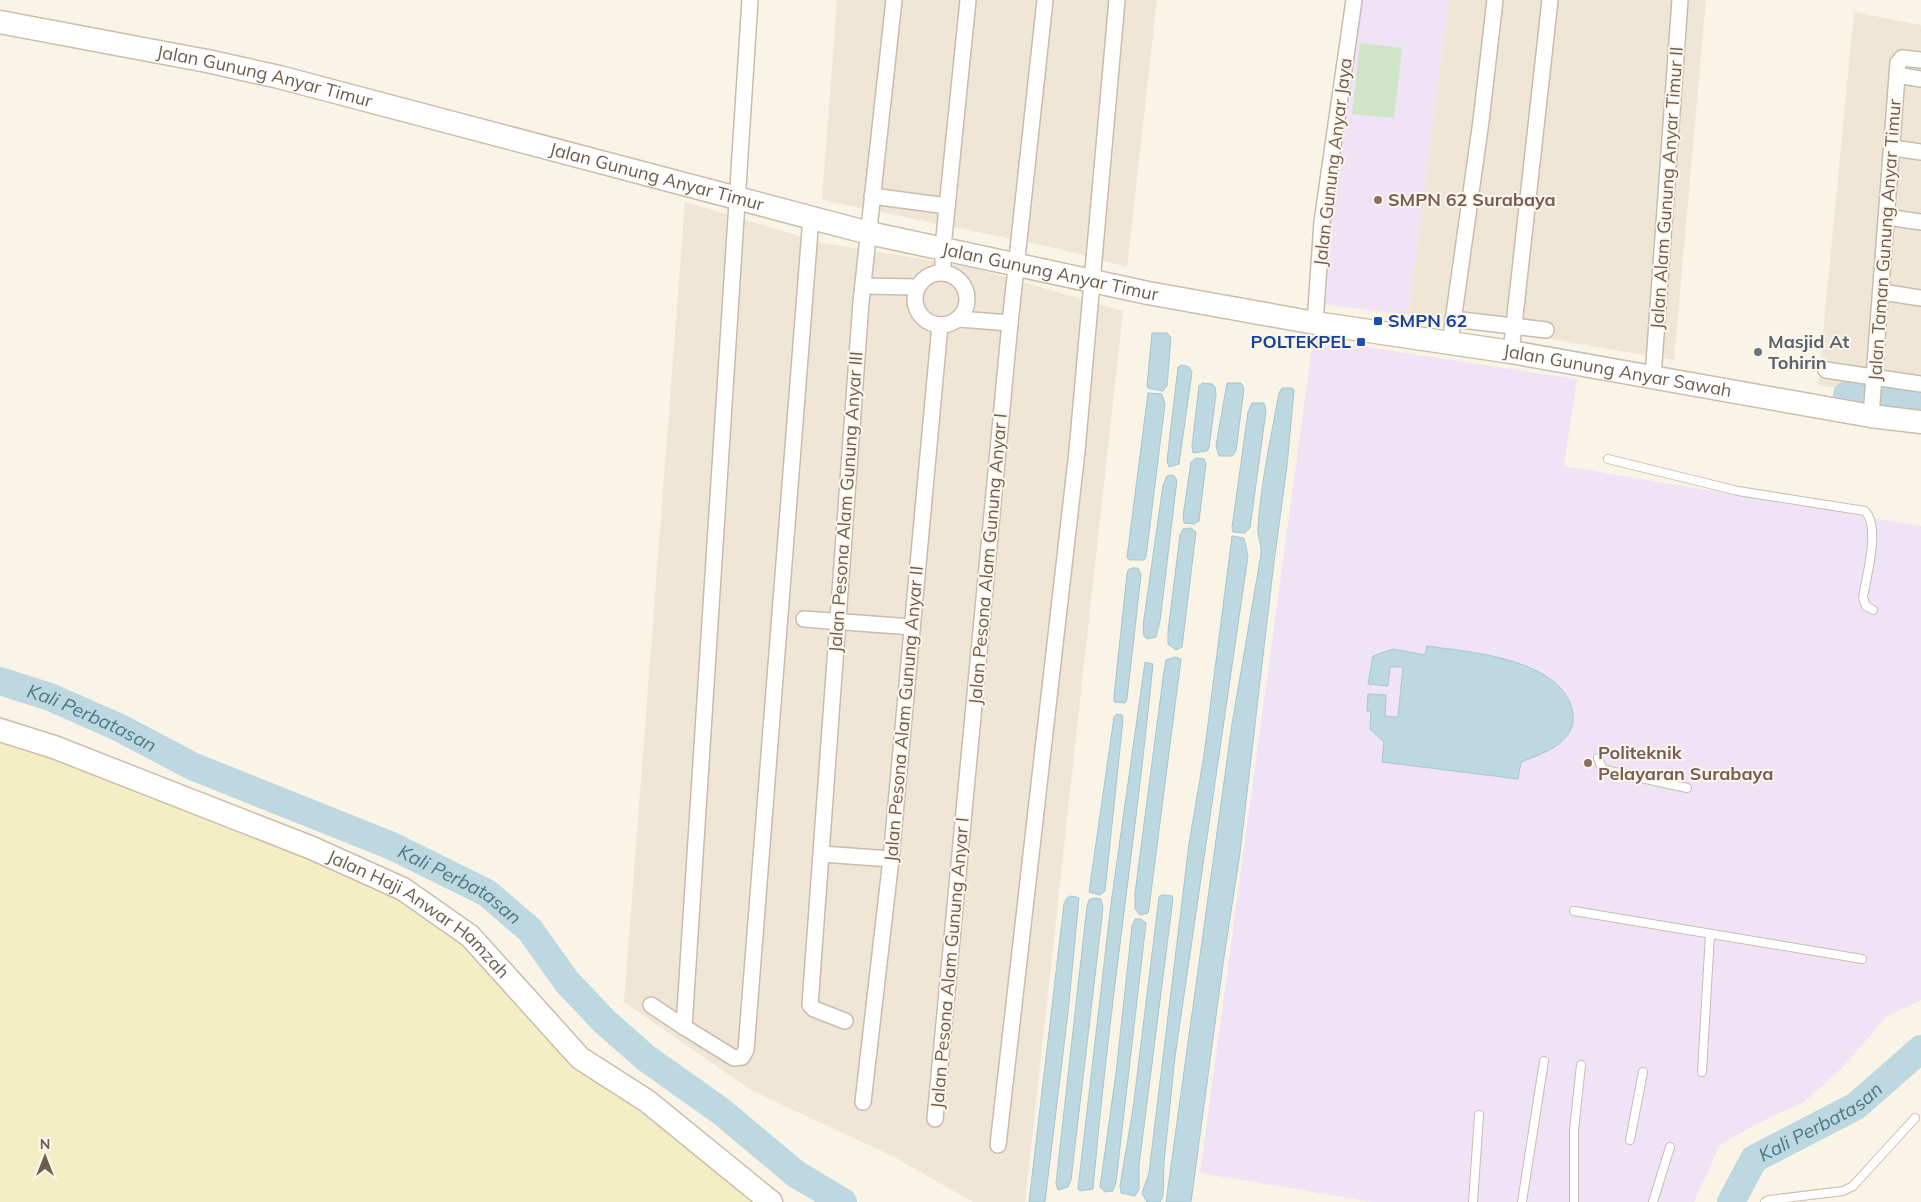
<svg xmlns="http://www.w3.org/2000/svg" width="1921" height="1202" font-family="Mulish,sans-serif">
<style>
.residential{fill:#f0e6d6}
.education{fill:#f0e3f6}
.green{fill:#d0e5c7}
.sand{fill:#f4eec5}
.water{fill:#bdd8e0;stroke:#a5c6d1}
.lines{fill:none;stroke-linecap:round;stroke-linejoin:round}
.river{stroke:#bdd8e0;stroke-width:28}
.lane-casing{stroke:#c9bcae;stroke-width:10}
.street-casing{stroke:#c9bcae;stroke-width:18}
.secondary-casing{stroke:#ccbdac;stroke-width:25}
.lane{stroke:#fff;stroke-width:8}
.street{stroke:#fff;stroke-width:15}
.secondary{stroke:#fff;stroke-width:22}
.education-dot{fill:#8d6e63;stroke:#fcf7ec;stroke-width:2}
.transit-dot{fill:#1a4fb4;stroke:#fcf7ec;stroke-width:2}
.worship-dot{fill:#6b7280;stroke:#fcf7ec;stroke-width:2}
.labels{text-anchor:middle;stroke-width:4;stroke-linejoin:round;paint-order:stroke}
.street-label{font-size:18px;fill:#6f5d4e;stroke:#fcf7ec}
.education-label{font-size:18px;font-weight:bold;fill:#785e54;stroke:#fcf7ec;text-anchor:start}
.transit-label{font-size:18px;font-weight:bold;fill:#164399;stroke:#fcf7ec;text-anchor:start}
.worship-label{font-size:18px;font-weight:bold;fill:#5b616d;stroke:#fcf7ec;text-anchor:start}
.water-label{font-size:19px;font-style:italic;fill:#4e7886;stroke:#fcf7ec}
</style>
<rect width="100%" height="100%" fill="#f9f4e6"/>
<!-- residential -->
<g class="residential">
<polygon points="837,0 1157,0 1127,267 1056,248 822,200"/>
<polygon points="1449,0 1706,0 1674,360 1408,315"/>
<polygon points="1854,12 1921,25 1921,403 1818,385"/>
<polygon points="685,202 823,243 970,267 1123,311 1025,1202 973,1202 894,1157 751,1090 624,1002"/>
</g>
<!-- education -->
<g class="education">
<polygon points="1359,0 1449,0 1408,315 1320,304 1344,95"/>
<polygon points="1313,339 1577,379 1564,466 1921,526 1921,1000 1886,1017 1842,1068 1804,1102 1760,1122 1720,1145 1694,1202 1371,1202 1200,1173"/>
</g>
<!-- green -->
<polygon class="green" points="1360,43 1402,48 1394,118 1352,114"/>
<!-- sand -->
<polygon class="sand" points="0,730 312,848 470,936 553,1030 771,1202 0,1202"/>
<!-- water -->
<g class="water">
<polygon points="1152,333 1167,333 1171,337 1167,386 1163,391 1148,388 1147,386"/>
<polygon points="1182,365 1189,367 1192,372 1179,464 1169,467 1167,461 1178,367"/>
<polygon points="1202,383 1212,384 1215,387 1216,395 1209,448 1207,451 1193,453 1192,446 1199,386"/>
<polygon points="1227,383 1241,383 1244,388 1236,451 1232,456 1219,456 1216,446"/>
<path d="M 1282,388 L 1292,388 L 1294,390 L 1287,466 L 1274,562 L 1240,853 L 1224,957 L 1191,1202 L 1166,1202 L 1232,724 L 1261,554 C 1262,545 1257,536 1258,527 C 1261,482 1271,437 1279,393 Z"/>
<polygon points="1148,393 1162,394 1165,404 1146,557 1144,560 1129,560 1127,557"/>
<polygon points="1252,403 1264,403 1266,411 1250,528 1245,533 1233,532 1232,528 1248,412"/>
<polygon points="1196,458 1204,459 1206,464 1199,521 1194,524 1184,523 1183,516 1191,462"/>
<polygon points="1173,475 1177,480 1160,621 1156,637 1147,639 1144,636 1143,626 1163,485 1167,476"/>
<polygon points="1191,528 1196,532 1182,647 1176,650 1168,644 1168,631 1180,535 1183,529"/>
<polygon points="1232,536 1244,538 1248,556 1175,1057 1164,1162 1163,1196 1160,1202 1147,1202 1142,1193 1149,1173 1151,1156 1189,844 1204,755"/>
<polygon points="1132,568 1138,568 1141,575 1127,699 1125,703 1114,702 1114,696 1127,574 1128,570"/>
<path d="M 1427,646 C 1470,652 1565,659 1573,714 C 1577,743 1541,754 1521,762 L 1518,779 L 1382,762 L 1384,742 L 1370,729 L 1371,711 L 1367,711 L 1368,694 L 1386,695 L 1385,716 L 1398,717 L 1403,667 L 1390,667 L 1388,686 L 1368,684 L 1373,656 L 1393,649 L 1425,655 Z"/>
<polygon points="1175,657 1181,659 1180,667 1149,908 1148,913 1140,915 1135,909 1135,893 1164,671 1166,660"/>
<path d="M 1145,662 L 1153,664 C 1136,839 1108,1013 1093,1189 L 1080,1191 L 1078,1189 L 1111,904 Z"/>
<polygon points="1117,714 1122,715 1123,720 1105,891 1100,895 1089,892 1114,717"/>
<polygon points="1162,895 1172,896 1173,899 1139,1165 1139,1189 1135,1196 1121,1193 1120,1186 1133,1109 1159,897"/>
<polygon points="1071,896 1079,898 1068,1012 1045,1202 1029,1202 1064,904 1067,898"/>
<polygon points="1093,898 1101,899 1103,908 1071,1180 1068,1187 1058,1190 1056,1183 1087,906 1089,900"/>
<polygon points="1135,919 1141,919 1146,923 1116,1182 1113,1191 1105,1192 1100,1187 1116,1073 1132,926"/>
</g>
<g class="lines">
<!-- river -->
<g class="river">
<polyline points="1847,395 1921,406"/>
<path id="s1" d="M 0,681 L 50,697 L 118,727 L 192,766 L 392,846 L 487,893 L 530,930 L 567,982 L 604,1021 L 646,1058 L 722,1112 L 796,1174 L 843,1202"/>
<path id="s2" d="M 1731,1202 L 1754,1159 L 1856,1106 L 1921,1049"/>
</g>
<defs>
<g id="lane">
<path d="M 1608,459 L 1738,491 L 1865,511 C 1881,527 1866,577 1863,598 L 1866,606 L 1873,610"/>
<polyline points="1598,758 1602,768 1605,770 1687,788"/>
<polyline points="1574,911 1862,959"/>
<polyline points="1702,1072 1710,934"/>
<polyline points="1630,1140 1643,1072"/>
<polyline points="1473,1202 1479,1115"/>
<polyline points="1522,1202 1544,1061"/>
<polyline points="1574,1202 1574,1130 1581,1065"/>
<polyline points="1653,1202 1670,1147"/>
<polyline points="1765,1202 1769,1200 1843,1191 1853,1186 1915,1118"/>
</g>
<g id="street">
<polyline points="750,0 684,1027 734,1058 742,1057 746,1050 811,217"/>
<polyline points="1897,75 1921,79"/>
<polyline points="1893,148 1921,152"/>
<polyline points="872,196 947,206"/>
<polyline points="1888,217 1921,222"/>
<polyline points="943,272 943,247 968,0"/>
<circle cx="941" cy="299" r="26"/>
<polyline points="863,286 917,287"/>
<polyline points="1882,292 1921,298"/>
<polyline points="959,319 1010,323"/>
<polyline points="1453,319 1546,330"/>
<polyline points="1315,323 1322,222 1354,0"/>
<polyline points="1450,343 1481,121 1495,0"/>
<polyline points="1511,352 1550,0"/>
<polyline points="1826,370 1921,384"/>
<polyline points="1653,377 1680,0"/>
<polyline points="1871,416 1898,63 1902,58 1921,60"/>
<polyline points="804,619 912,627"/>
<polyline points="822,854 891,859"/>
<polyline points="651,1005 684,1027"/>
<polyline points="845,1021 814,1009 810,1005 861,302 894,0"/>
<polyline points="863,1102 891,859 940,325"/>
<polyline points="935,1119 1010,323 1045,0"/>
<polyline points="998,1145 1077,451 1117,0"/>
</g>
<g id="secondary">
<path id="s3" d="M 0,22 L 207,61 L 279,77 L 869,233 L 1148,293 L 1315,323 L 1511,352 L 1871,416 L 1921,422"/>
<path id="s4" d="M 0,730 L 54,747 L 312,848 L 403,889 L 470,936 L 580,1058 L 647,1101 L 771,1202"/>
</g>
</defs>
<!-- lane casing -->
<use href="#lane" class="lane-casing"/>
<!-- street casing -->
<use href="#street" class="street-casing"/>
<!-- secondary casing -->
<use href="#secondary" class="secondary-casing"/>
<!-- lane -->
<use href="#lane" class="lane"/>
<!-- street -->
<use href="#street" class="street"/>
<!-- secondary -->
<use href="#secondary" class="secondary"/>
</g>
<!-- markers -->
<g class="education-dot">
<circle cx="1378" cy="200" r="5"/>
<circle cx="1588" cy="763" r="5"/>
</g>
<g class="transit-dot">
<rect x="1373" y="316" width="10" height="10" rx="2.5"/>
<rect x="1356" y="337" width="10" height="10" rx="2.5"/>
</g>
<circle class="worship-dot" cx="1758" cy="352" r="5"/>
<g class="labels">
<!-- street labels -->
<g class="street-label">
<text dy="6" stroke="none"><textPath href="#s3" startOffset="270">Jalan Gunung Anyar Timur</textPath></text>
<text transform="translate(1333 162) rotate(-83)" y="6">Jalan Gunung Anyar Jaya</text>
<text dy="6" stroke="none"><textPath href="#s3" startOffset="675">Jalan Gunung Anyar Timur</textPath></text>
<text transform="translate(1667 188) rotate(-86)" y="6">Jalan Alam Gunung Anyar Timur II</text>
<text transform="translate(1885 240) rotate(-86)" y="6">Jalan Taman Gunung Anyar Timur</text>
<text dy="6" stroke="none"><textPath href="#s3" startOffset="1080">Jalan Gunung Anyar Timur</textPath></text>
<text dy="6" stroke="none"><textPath href="#s3" startOffset="1656">Jalan Gunung Anyar Sawah</textPath></text>
<text transform="translate(846 502) rotate(-86)" y="6">Jalan Pesona Alam Gunung Anyar III</text>
<text transform="translate(988 559) rotate(-85)" y="6">Jalan Pesona Alam Gunung Anyar I</text>
<text transform="translate(904 714) rotate(-85)" y="6">Jalan Pesona Alam Gunung Anyar II</text>
<text dy="6" stroke="none"><textPath href="#s4" startOffset="460">Jalan Haji Anwar Hamzah</textPath></text>
<text transform="translate(950 963) rotate(-85)" y="6">Jalan Pesona Alam Gunung Anyar I</text>
</g>
<!-- education labels -->
<g class="education-label">
<text x="1388" y="206">SMPN 62 Surabaya</text>
<text x="1598" y="759">Politeknik<tspan x="1598" dy="21">Pelayaran Surabaya</tspan></text>
</g>
<!-- transit labels -->
<g class="transit-label">
<text x="1388" y="327">SMPN 62</text>
<text x="1351" y="348" text-anchor="end">POLTEKPEL</text>
</g>
<!-- worship labels -->
<g class="worship-label">
<text x="1768" y="348">Masjid At<tspan x="1768" dy="21">Tohirin</tspan></text>
</g>
<!-- water labels -->
<g class="water-label">
<text dy="7" stroke="none"><textPath href="#s1" startOffset="99">Kali Perbatasan</textPath></text>
<text dy="7" stroke="none"><textPath href="#s1" startOffset="504">Kali Perbatasan</textPath></text>
<text dy="7" stroke="none"><textPath href="#s2" startOffset="125">Kali Perbatasan</textPath></text>
</g>
</g>
<!-- north arrow -->
<g transform="translate(45 1157)" stroke="#fcf7ec" stroke-width="4" paint-order="stroke">
<path d="M0-4L9 19L0 12L-9 19Z" fill="#6f5d4e"/>
<text y="-8" font-size="14" font-weight="bold" text-anchor="middle" fill="#6f5d4e">N</text>
</g>
</svg>
